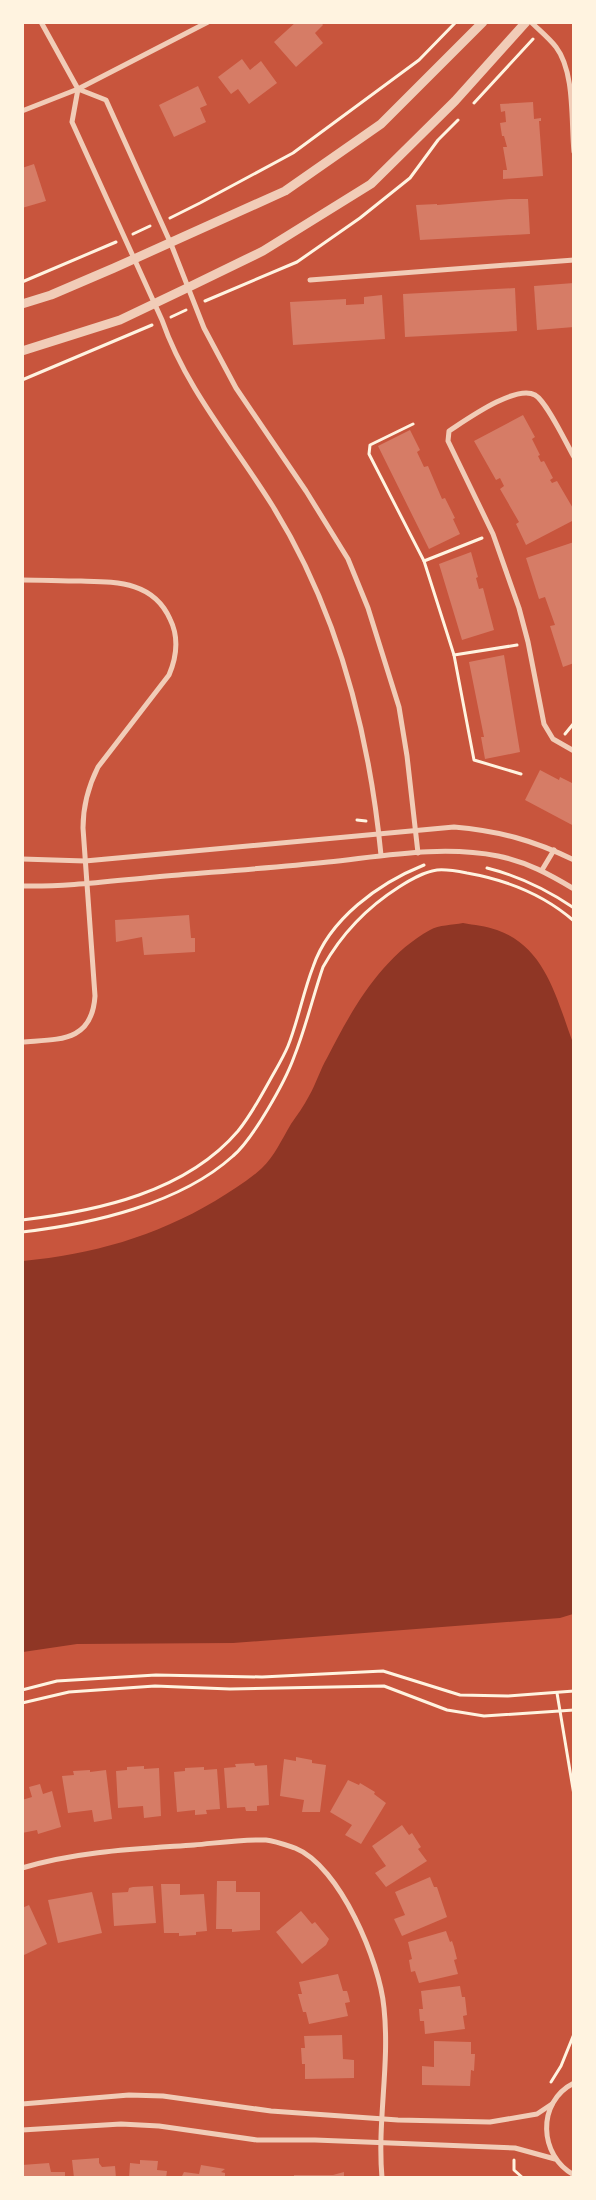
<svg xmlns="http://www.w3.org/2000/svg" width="596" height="2200" font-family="Poppins,sans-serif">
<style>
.water{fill:#8f3625}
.building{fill:#d67c66}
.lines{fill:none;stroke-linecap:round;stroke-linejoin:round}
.path{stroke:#fff3e0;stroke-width:3}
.minor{stroke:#f1ccb7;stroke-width:5}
.tertiary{stroke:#f1ccb7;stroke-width:9}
</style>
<rect width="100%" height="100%" fill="#c8553d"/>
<!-- water -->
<path class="water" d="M 463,923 C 474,925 486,926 497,930 C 546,947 557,1000 573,1043 L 573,1614 L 560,1618 L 233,1643 L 77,1644 L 23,1652 L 23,1261 C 93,1254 154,1237 215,1201 C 231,1191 248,1181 262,1168 C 274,1157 282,1139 291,1124 C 297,1115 304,1106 309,1096 C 316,1084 320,1070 327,1058 C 351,1011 381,957 430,930 C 439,925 452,925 463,923 Z"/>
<!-- building -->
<g class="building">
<polygon points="296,22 321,22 323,25 315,33 323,43 296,67 274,42"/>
<polygon points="242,59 250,70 261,61 277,83 249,104 238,89 231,94 218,77"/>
<polygon points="198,86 207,105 200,108 206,122 174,137 159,105"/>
<polygon points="533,102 534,119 541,118 541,121 539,121 543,176 503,179 503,170 507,170 503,147 507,147 504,136 502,136 500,123 506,122 505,111 501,112 500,104"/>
<polygon points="34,164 46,201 22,208 22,168"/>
<polygon points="510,199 528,199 530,234 420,240 416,205 437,204 437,205"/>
<polygon points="574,283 574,327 537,330 534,286"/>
<polygon points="515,288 517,331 405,337 403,294"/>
<polygon points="382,295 385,339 293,345 290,302 346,299 346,305 364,304 364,297"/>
<polygon points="523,415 535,437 532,439 540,455 538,456 541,462 544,461 553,478 550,480 552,483 557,481 574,510 574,520 526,545 516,524 519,522 500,489 504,486 500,478 496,480 474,441"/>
<polygon points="410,430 420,450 417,452 424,467 428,466 442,499 445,498 455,518 453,519 460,534 429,549 378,446"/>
<polygon points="574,542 574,663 563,667 550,626 555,625 545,597 539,599 526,558"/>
<polygon points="471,552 478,577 476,578 479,589 483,588 494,630 462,640 439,564"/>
<polygon points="504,655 520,752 485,759 481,737 484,737 469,662"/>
<polygon points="540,770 559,780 560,777 574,784 574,826 525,800"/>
<polygon points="189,915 191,938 195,938 195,952 144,955 142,937 116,942 115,920"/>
<polygon points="296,1757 312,1760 312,1763 326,1765 320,1812 302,1812 304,1800 280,1796 284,1759 296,1761"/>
<polygon points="254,1763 255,1766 267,1765 269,1805 257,1806 257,1811 246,1811 245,1807 227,1808 224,1768 236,1767 235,1764"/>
<polygon points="144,1766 144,1769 159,1768 161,1816 144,1818 143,1806 118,1808 116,1771 127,1770 127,1767"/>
<polygon points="204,1767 204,1770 217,1769 220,1809 206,1810 207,1814 195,1815 195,1810 177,1812 174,1772 185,1771 185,1768"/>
<polygon points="90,1770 90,1772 106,1770 112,1819 94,1822 92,1810 68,1813 62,1776 74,1775 73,1771"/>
<polygon points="348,1780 359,1785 360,1783 375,1792 374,1794 386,1803 361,1844 345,1835 352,1825 330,1812"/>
<polygon points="40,1784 43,1794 52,1791 61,1827 38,1834 37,1830 22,1833 22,1800 32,1797 29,1787"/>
<polygon points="402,1825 409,1835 412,1833 421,1847 418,1849 427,1861 386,1887 375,1873 386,1866 372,1846"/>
<polygon points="430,1877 434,1887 437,1887 447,1917 402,1936 394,1919 405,1915 395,1892"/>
<polygon points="217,1881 236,1881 236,1892 260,1892 260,1930 232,1932 232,1929 216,1929"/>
<polygon points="161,1884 180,1884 180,1895 204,1894 207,1931 196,1932 196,1935 179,1936 179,1933 164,1933"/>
<polygon points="153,1886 156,1923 114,1926 112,1893 128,1892 129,1888 133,1887"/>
<polygon points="92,1892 102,1933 58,1943 48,1900"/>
<polygon points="29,1905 47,1944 22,1956 22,1908"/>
<polygon points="301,1911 312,1924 315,1922 329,1939 326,1945 302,1964 276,1932"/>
<polygon points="446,1931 450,1942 452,1941 454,1947 457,1959 454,1960 458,1974 419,1983 415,1971 411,1972 409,1960 412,1959 408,1942"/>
<polygon points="338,1974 343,1991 347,1991 348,1994 350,2002 345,2003 348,2016 309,2024 306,2012 303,2012 298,1994 302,1994 299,1982"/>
<polygon points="460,1986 462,1997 465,1997 467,2015 463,2016 465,2029 425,2034 424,2021 420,2021 419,2009 423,2009 421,1991"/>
<polygon points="342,2035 343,2059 354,2060 354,2078 305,2079 305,2064 302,2064 301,2048 305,2048 304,2036"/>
<polygon points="434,2041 471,2042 471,2054 475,2054 474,2071 471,2070 470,2086 422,2085 422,2066 434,2067"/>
<polygon points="99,2158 99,2163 102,2167 115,2166 116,2178 74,2178 72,2160"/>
<polygon points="140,2160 158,2161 157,2170 167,2171 166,2178 129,2178 130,2163 140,2164"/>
<polygon points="49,2163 51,2172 65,2172 65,2178 23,2178 22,2165"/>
<polygon points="201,2165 225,2169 221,2172 225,2173 225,2178 181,2178 184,2172 199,2174"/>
<polygon points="344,2172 344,2178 294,2178 294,2175 333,2175"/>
</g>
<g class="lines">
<!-- path -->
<g class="path">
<polyline points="474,103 533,39"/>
<polyline points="170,218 200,203 293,153 419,60 456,22"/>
<polyline points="133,234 150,226"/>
<polyline points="22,282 116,242"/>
<polyline points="205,301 297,262 360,218 410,178 438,140 458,120"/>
<polyline points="171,317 186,310"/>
<polyline points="22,380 152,325"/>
<polyline points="413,424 370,445 369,454 424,561 454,655 474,760 521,774"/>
<polyline points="424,561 482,538"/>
<polyline points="454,655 517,645"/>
<polyline points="565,734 574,723"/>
<polyline points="357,820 366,821"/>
<path d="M 487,868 C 519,876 546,889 574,908"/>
<path d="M 22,1220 C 98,1211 186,1192 238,1131 C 251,1115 260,1098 270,1080 C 276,1069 283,1058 288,1046 C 298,1021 303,993 313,967 C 329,919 379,883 424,865"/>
<path d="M 22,1232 C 92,1224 180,1204 233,1156 C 253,1139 285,1082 294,1057 C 306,1027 313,996 323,967 C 342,933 366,908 399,887 C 410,880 423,872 437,870 C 447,869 457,871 467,873 C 507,880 543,894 574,921"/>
<polyline points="22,1690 57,1681 156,1675 262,1677 383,1671 460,1695 508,1696 574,1691"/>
<polyline points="557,1693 574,1795"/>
<polyline points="22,1703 69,1692 155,1686 230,1689 384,1686 447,1710 484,1716 574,1710"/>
<polyline points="551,2082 561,2066 574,2034"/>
<polyline points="514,2160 514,2170 523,2178"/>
</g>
<!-- minor -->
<g class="minor">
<polyline points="41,22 78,89 106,100 171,244 204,328 236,388 306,491 348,559 368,608 399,707 407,756 418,853"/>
<path d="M 531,22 C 539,30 549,38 556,47 C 575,72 571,121 574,152"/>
<path d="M 78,89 L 72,122 L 162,320 C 186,389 234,444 272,505 C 338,611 369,732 381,855"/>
<polyline points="22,111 78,89 208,22"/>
<polyline points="310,280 574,260"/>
<path d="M 574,457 C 566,443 547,402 535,395 C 516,384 466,420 449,431 L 448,441 L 493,534 L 519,608 L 528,642 L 544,724 L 553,739 L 574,751"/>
<path d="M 22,580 C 42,580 61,581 81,581 C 116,582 153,581 170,619 C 179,637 177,656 169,675 L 98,767 C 88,787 83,806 83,828 L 95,996 C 92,1043 58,1039 22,1042"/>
<path d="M 22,859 L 85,861 L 454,827 C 499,831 533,840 574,860"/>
<polyline points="542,870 554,850"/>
<path d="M 22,886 C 67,887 111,881 155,877 C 213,872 271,868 328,862 C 384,856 442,845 498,856 C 527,862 549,874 574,889"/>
<path d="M 22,1868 C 79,1851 136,1849 194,1845 C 217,1843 243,1839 266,1840 C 275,1841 286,1845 295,1848 C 340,1866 380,1962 384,2008 C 390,2065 377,2121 382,2178"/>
<path d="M 574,2083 C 536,2102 539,2156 574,2175"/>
<polyline points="22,2104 129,2095 163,2096 271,2111 398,2120 490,2122 537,2114 552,2104"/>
<polyline points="22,2130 121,2124 159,2126 257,2140 315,2140 515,2148 555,2159"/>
</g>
<!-- tertiary -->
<g class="tertiary">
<polyline points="22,304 51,295 114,268 285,191 381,124 483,22"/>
<polyline points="22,351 120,320 187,288 263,251 371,184 455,101 526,22"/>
</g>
</g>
<!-- border -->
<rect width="596" height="2200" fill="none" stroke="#fff3e0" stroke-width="48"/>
</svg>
